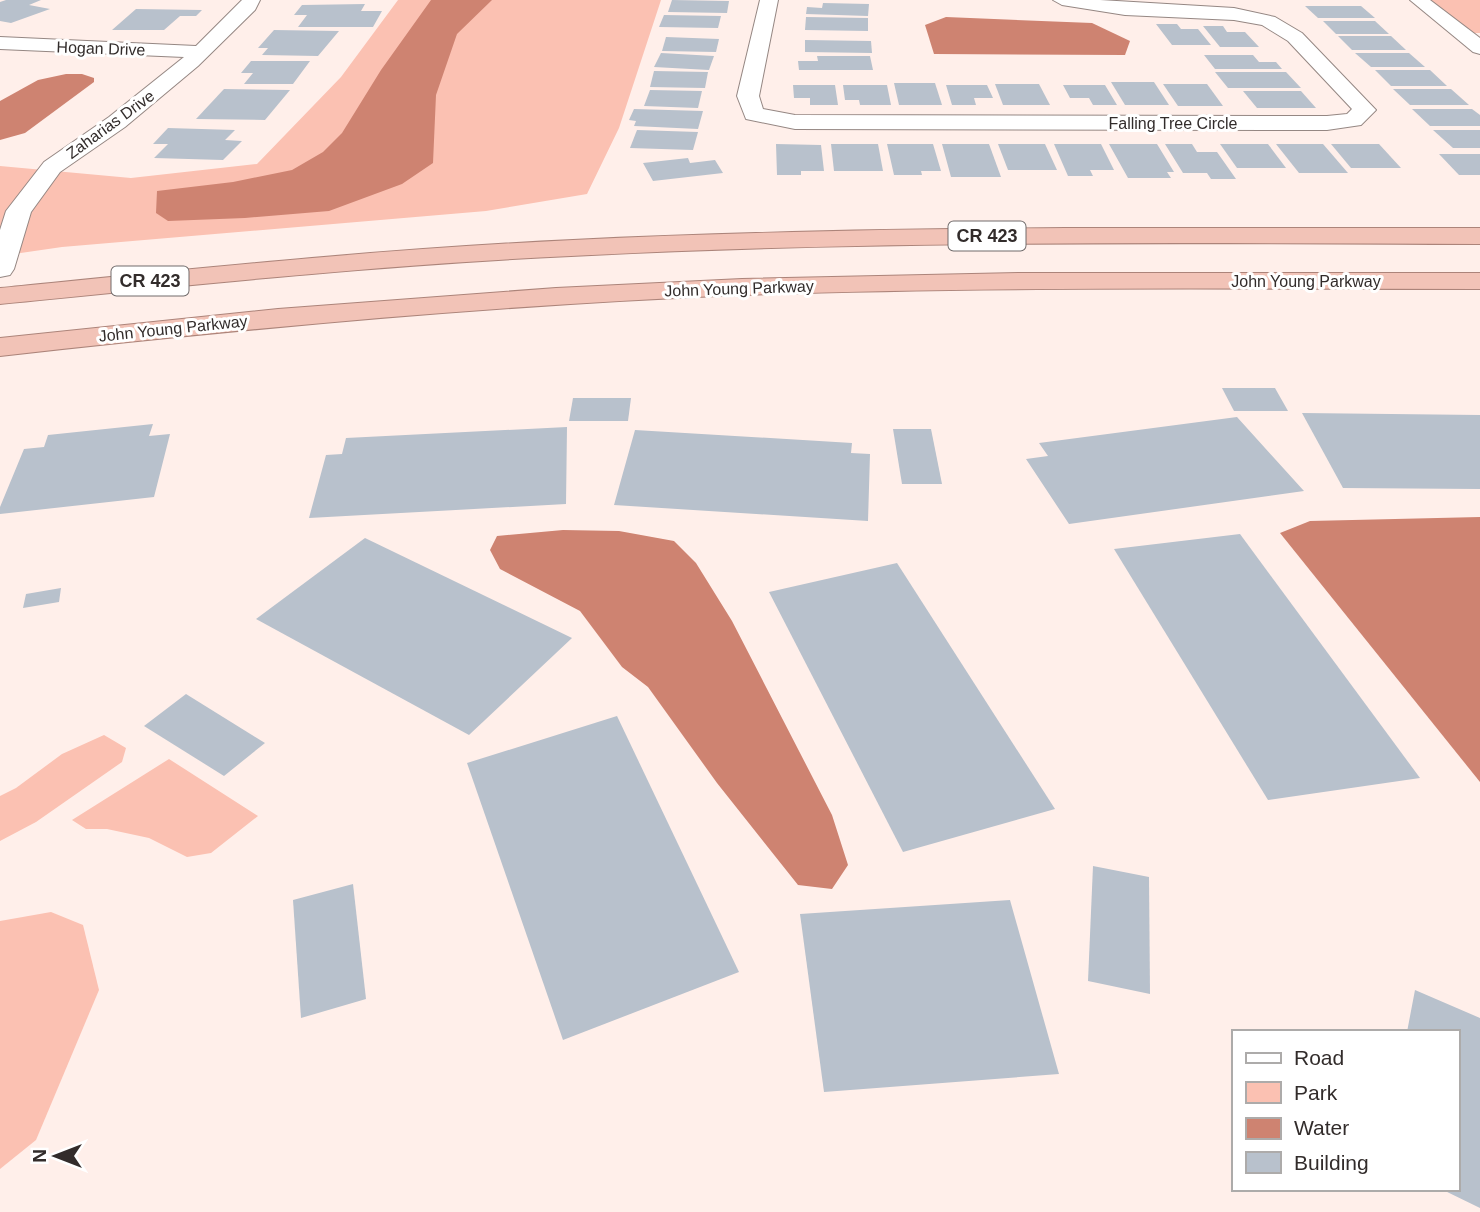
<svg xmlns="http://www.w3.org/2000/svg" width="1480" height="1212" font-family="Arial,sans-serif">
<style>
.green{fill:#fbc1b2}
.water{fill:#ce8371}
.building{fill:#b8c1cc}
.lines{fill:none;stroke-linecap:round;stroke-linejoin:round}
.minor-casing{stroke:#958783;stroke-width:2}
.tertiary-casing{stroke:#958783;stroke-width:2}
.trunk-casing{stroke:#ac847a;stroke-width:2}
.minor{fill:#fff;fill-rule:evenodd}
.tertiary{fill:#fff;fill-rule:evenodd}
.trunk{fill:#f2c3b7;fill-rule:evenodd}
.labels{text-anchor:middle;stroke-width:6;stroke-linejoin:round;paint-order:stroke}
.far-street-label{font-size:16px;fill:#322c2b;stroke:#fff}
.shield{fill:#fff;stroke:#706b6b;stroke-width:2}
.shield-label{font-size:18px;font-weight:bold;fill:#322c2b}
</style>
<rect width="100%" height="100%" fill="#ffefea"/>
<!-- green -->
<g class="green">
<polygon points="398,0 661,0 619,128 587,194 486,211 62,247 0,256 0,166 131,178 257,164 341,77"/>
<polygon points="1419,0 1480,0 1480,33 1461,33"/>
<polygon points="104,735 126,748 122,762 36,822 0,841 0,796 16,788 62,754"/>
<polygon points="169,759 258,816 211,853 187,857 149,838 107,829 86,829 72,820"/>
<polygon points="51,912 83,925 99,990 36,1140 0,1169 0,921"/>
</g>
<!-- water -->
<g class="water">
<polygon points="431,0 492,0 457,34 436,95 433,163 402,184 329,211 245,218 168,221 156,213 157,191 233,182 292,170 323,152 342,133 381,70"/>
<polygon points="946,17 1092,23 1130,41 1125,55 934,54 925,25"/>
<polygon points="66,74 82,74 94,78 94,82 25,133 0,140 0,101 38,80"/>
<polygon points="1480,517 1480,782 1280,533 1310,521"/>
<polygon points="563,530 619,531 674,541 696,563 732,621 832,815 848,865 832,889 798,885 717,783 648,687 622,667 580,611 500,569 490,550 497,536"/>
</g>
<!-- building -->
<g class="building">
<polygon points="6,0 41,0 29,5 50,9 11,23 0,21 0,2"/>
<polygon points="672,0 729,1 727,13 668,12"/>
<polygon points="823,3 869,4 868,16 806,14 807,7 822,8"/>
<polygon points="365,4 361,11 382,11 373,27 298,27 307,15 294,15 302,5"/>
<polygon points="1305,6 1361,6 1375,18 1318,18"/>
<polygon points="136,9 202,10 196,16 180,16 164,30 112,30"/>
<polygon points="664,15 721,16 718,28 659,27"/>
<polygon points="806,17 868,18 868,31 805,30"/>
<polygon points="1323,21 1375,21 1389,34 1336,34"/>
<polygon points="1156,24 1177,24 1181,29 1198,29 1211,45 1172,45"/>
<polygon points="1203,26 1223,26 1227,32 1245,32 1259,47 1220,47"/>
<polygon points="274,30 339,31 318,56 262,55 268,48 258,48"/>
<polygon points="1338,36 1391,36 1406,50 1352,50"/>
<polygon points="666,37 719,39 716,52 662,51"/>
<polygon points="805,40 871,41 872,53 805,52"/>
<polygon points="661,53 714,56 709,70 654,67"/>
<polygon points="1355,53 1409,53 1425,67 1371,67"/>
<polygon points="1204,55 1253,55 1259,62 1276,62 1282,69 1215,69"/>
<polygon points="817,56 870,56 873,70 799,70 798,61 818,61"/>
<polygon points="251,61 310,61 293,84 244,84 253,73 241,73"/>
<polygon points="1375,70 1430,70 1447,86 1391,86"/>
<polygon points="654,71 708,72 705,88 650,87"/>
<polygon points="1215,72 1286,72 1301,88 1228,88"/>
<polygon points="1111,82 1154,82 1169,105 1125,105"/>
<polygon points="894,83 935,83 942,105 899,105"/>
<polygon points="995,84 1039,84 1050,105 1003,105"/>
<polygon points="1163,84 1207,84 1223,106 1178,106"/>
<polygon points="793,85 835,85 838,105 810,105 810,98 794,98"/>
<polygon points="843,85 887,85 891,105 860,105 859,100 845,100"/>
<polygon points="946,85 987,85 993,98 974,98 976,105 952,105"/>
<polygon points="1063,85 1105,85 1117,105 1093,105 1089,98 1070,98"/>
<polygon points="224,89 290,90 265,120 196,119"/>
<polygon points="1393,89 1451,89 1469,105 1410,105"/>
<polygon points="650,90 702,91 698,108 644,106"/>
<polygon points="1243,91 1301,91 1316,108 1257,108"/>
<polygon points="634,109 703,111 698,129 634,126 636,121 629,120"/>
<polygon points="1412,109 1472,109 1480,115 1480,126 1430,126"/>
<polygon points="168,128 235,130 225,140 242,141 223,160 154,158 168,144 153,144"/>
<polygon points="637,130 698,132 693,150 630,148"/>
<polygon points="1433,130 1480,130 1480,148 1453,148"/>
<polygon points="776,144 821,145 824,171 801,171 801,175 777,175"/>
<polygon points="831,144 878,144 883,171 834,171"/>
<polygon points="887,144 933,144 941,171 921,171 922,175 894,175"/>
<polygon points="942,144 989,144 1001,177 951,177"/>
<polygon points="998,144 1045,144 1057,170 1008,170"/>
<polygon points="1054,144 1101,144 1114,170 1090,170 1093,176 1068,176"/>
<polygon points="1109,144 1157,144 1174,172 1167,172 1171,178 1128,178"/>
<polygon points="1165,144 1192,144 1197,152 1217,152 1236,179 1211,179 1207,173 1183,173"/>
<polygon points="1220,144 1268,144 1286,168 1237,168"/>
<polygon points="1276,144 1323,144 1348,173 1299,173"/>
<polygon points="1331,144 1379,144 1401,168 1351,168"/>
<polygon points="1439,154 1480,154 1480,175 1459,175"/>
<polygon points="688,158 690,163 715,160 723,173 653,181 643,163"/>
<polygon points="1222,388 1275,388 1288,411 1234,411"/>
<polygon points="573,398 631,398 628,421 569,421"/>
<polygon points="1302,413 1480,415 1480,489 1343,488"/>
<polygon points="1237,417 1304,491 1069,524 1026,459 1048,456 1039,443"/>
<polygon points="153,424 149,436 170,434 154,497 0,514 0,507 24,449 44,447 48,435"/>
<polygon points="567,427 566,504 309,518 326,455 342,454 346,438"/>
<polygon points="893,429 931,429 942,484 902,484"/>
<polygon points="635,430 852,443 851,453 870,454 868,521 614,505"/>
<polygon points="1240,534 1420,778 1268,800 1114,549"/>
<polygon points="365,538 572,638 469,735 256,619"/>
<polygon points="897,563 1055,809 903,852 769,592"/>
<polygon points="61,588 59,602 23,608 26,594"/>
<polygon points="186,694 265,743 224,776 144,726"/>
<polygon points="617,716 739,972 563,1040 467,763"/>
<polygon points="1093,866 1149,877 1150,994 1088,981"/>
<polygon points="353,884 366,999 301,1018 293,900"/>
<polygon points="1010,900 1059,1074 824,1092 800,914"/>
<polygon points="1415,990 1480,1018 1480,1208 1441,1189 1457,1189 1457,1032 1407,1032"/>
</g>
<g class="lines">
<defs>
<g id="minor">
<polygon points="242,0 260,0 255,10 198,66 125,127 60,172 31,212 14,269 10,275 0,277 0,230 6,211 44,162 109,117 184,57 0,49 0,37 196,46"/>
<polygon points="760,0 778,0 759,96 763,109 795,115 1327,116 1347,114 1352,109 1288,41 1262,25 1234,20 1125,15 1062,5 1053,0 1100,0 1234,8 1275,17 1302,33 1376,110 1361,125 1327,130 795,129 746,119 737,96"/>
</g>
<polygon id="tertiary" points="1410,0 1430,0 1480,38 1480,54 1473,52"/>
<g id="trunk">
<path d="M 1066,228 L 1480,228 L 1480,244 C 1177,243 874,240 571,256 C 380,265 190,285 0,304 L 0,288 C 191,269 381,249 573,240 C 737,232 902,229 1066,228 Z"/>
<path d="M 1019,273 L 1480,273 L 1480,289 C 1234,289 988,286 742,295 C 494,305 247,328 0,356 L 0,338 L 278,309 L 556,288 L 742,279 Z"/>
</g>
</defs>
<!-- minor casing -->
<use href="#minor" class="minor-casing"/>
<!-- tertiary casing -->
<use href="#tertiary" class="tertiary-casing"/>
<!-- trunk casing -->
<use href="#trunk" class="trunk-casing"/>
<!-- minor -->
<use href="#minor" class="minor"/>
<!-- tertiary -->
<use href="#tertiary" class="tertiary"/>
<!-- trunk -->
<use href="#trunk" class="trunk"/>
</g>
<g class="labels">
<!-- far-street labels -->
<g class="far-street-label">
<text transform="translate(101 48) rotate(2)" y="6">Hogan Drive</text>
<text x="1173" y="129">Falling Tree Circle</text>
<text transform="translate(110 124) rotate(-36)" y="6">Zaharias Drive</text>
<text x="1306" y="287">John Young Parkway</text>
<text transform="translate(739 288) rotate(-2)" y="6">John Young Parkway</text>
<text transform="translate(173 328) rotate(-6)" y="6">John Young Parkway</text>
</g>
<!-- shield labels -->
<g class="shield">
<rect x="948.5" y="221.5" width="77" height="29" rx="5"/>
<rect x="111.5" y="266.5" width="77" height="29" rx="5"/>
</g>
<g class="shield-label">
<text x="987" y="242">CR 423</text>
<text x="150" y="287">CR 423</text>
</g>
</g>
<!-- legend -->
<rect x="1232" y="1030" width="228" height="161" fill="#ffffff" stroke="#adabaa" stroke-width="2"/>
<rect x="1246" y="1053" width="35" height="10" fill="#ffffff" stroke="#adabaa" stroke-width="2"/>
<text x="1294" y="1065" font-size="21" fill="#322c2b">Road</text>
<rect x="1246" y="1082" width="35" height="21" fill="#fbc1b2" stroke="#adabaa" stroke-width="2"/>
<text x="1294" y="1100" font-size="21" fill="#322c2b">Park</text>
<rect x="1246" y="1118" width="35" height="21" fill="#ce8371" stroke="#adabaa" stroke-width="2"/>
<text x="1294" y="1135" font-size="21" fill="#322c2b">Water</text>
<rect x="1246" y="1152" width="35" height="21" fill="#b8c1cc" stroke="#adabaa" stroke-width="2"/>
<text x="1294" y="1170" font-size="21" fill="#322c2b">Building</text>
<!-- north arrow -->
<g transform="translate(56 1156) rotate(270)" stroke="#ffffff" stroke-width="5" paint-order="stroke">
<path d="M0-5L12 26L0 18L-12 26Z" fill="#322c2b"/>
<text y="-10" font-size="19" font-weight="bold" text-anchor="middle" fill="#322c2b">N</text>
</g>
</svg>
